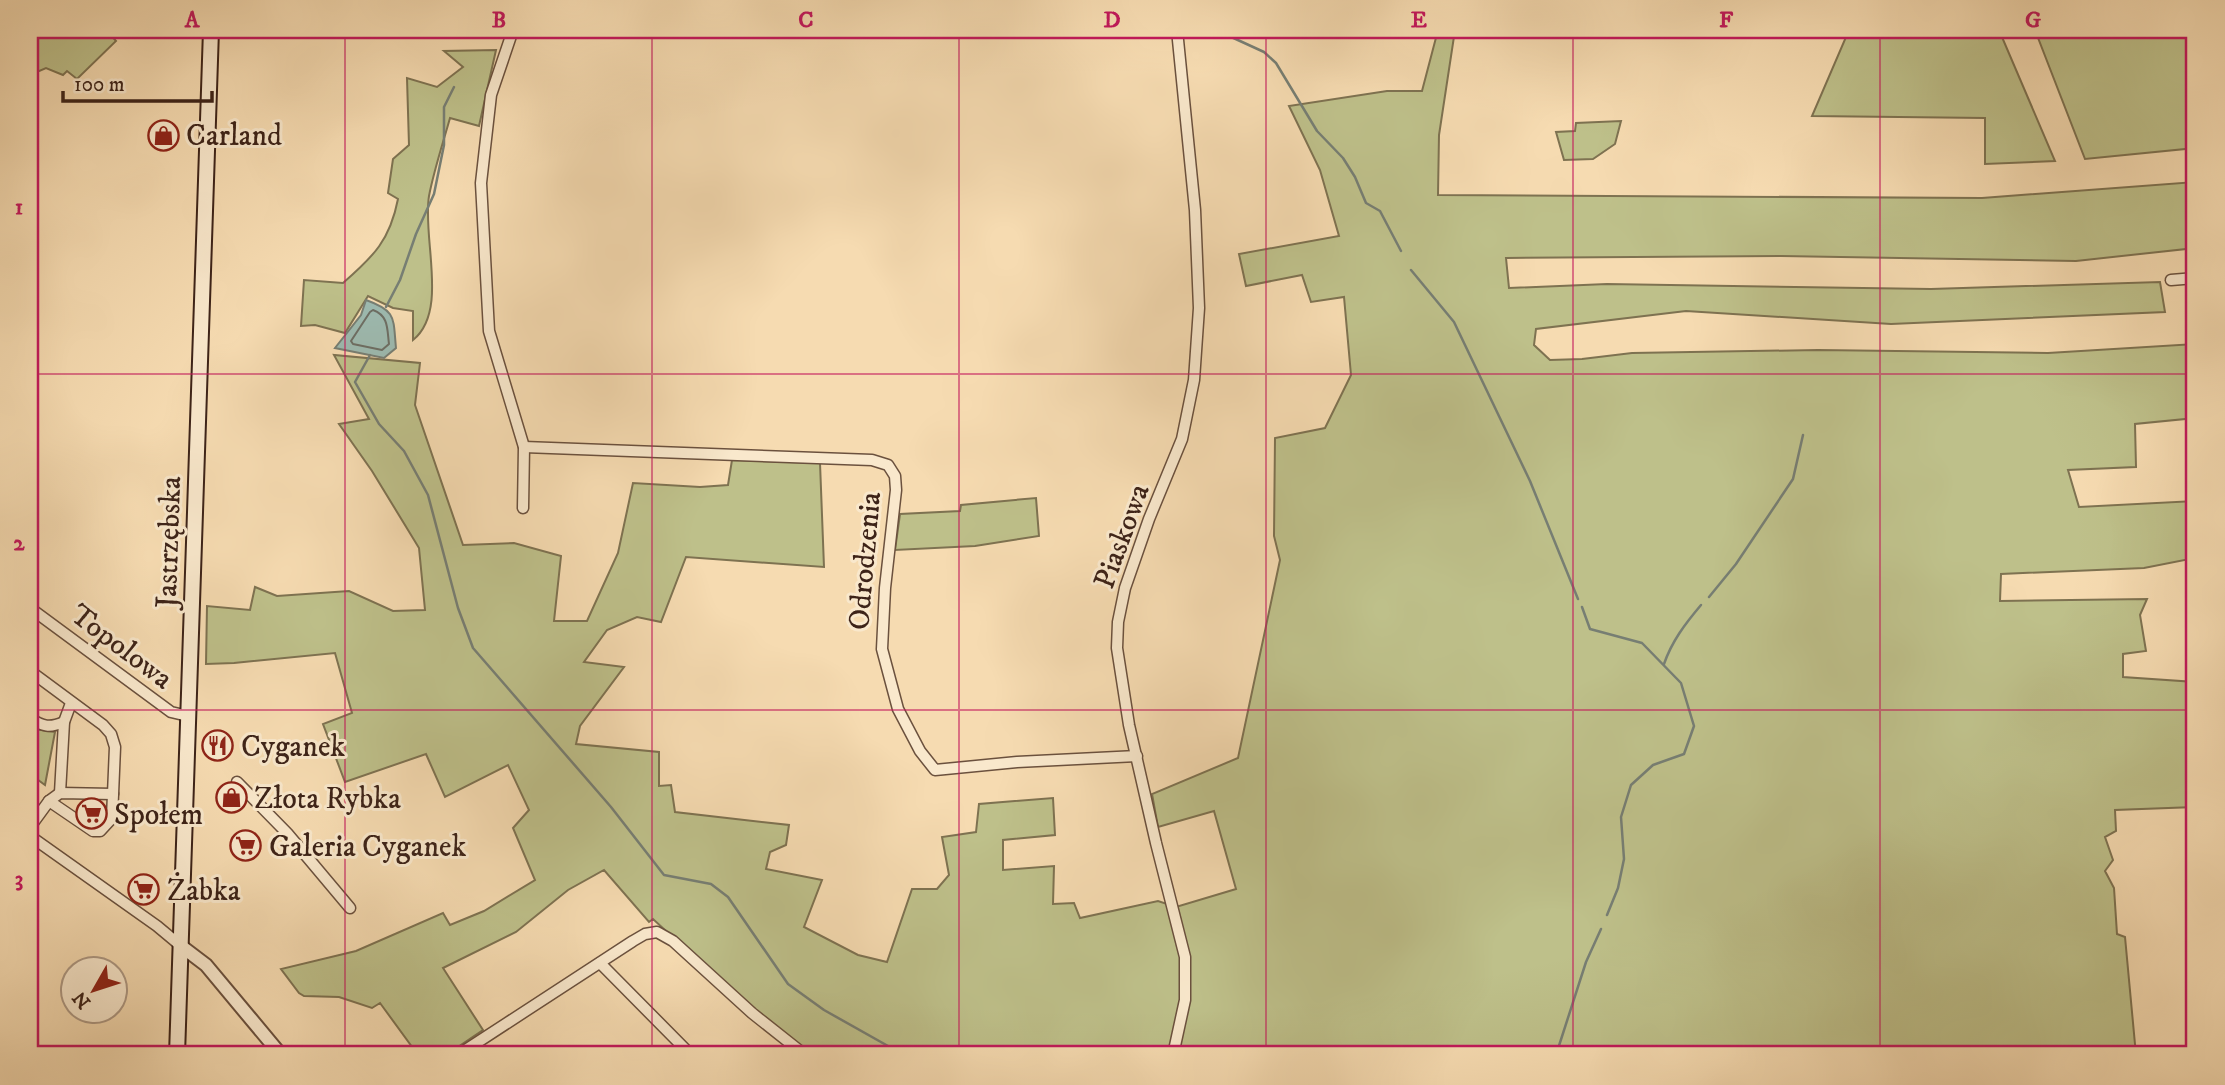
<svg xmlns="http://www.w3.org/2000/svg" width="2225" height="1085" font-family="'IM FELL DW Pica',serif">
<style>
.green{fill:#bec08a;stroke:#7e7251;stroke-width:2}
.water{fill:#9dbab0;stroke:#777e73;stroke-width:2}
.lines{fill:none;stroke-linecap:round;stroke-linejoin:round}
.shore{stroke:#6d6e64;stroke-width:2}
.stream{stroke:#777e73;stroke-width:2.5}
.minor-casing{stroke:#6b513e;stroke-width:13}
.tertiary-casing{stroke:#6b513e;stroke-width:16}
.secondary-casing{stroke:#3d2318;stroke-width:18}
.minor{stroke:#f9e8cc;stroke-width:10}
.tertiary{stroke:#f9e8cc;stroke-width:12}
.secondary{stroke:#f9e8cc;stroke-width:14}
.grid{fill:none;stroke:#c2185b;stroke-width:2;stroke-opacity:0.55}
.labels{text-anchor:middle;stroke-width:6;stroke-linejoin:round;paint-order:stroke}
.poi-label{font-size:30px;fill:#3d2318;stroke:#f9e8cc;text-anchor:start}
.street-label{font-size:30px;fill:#3d2318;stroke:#f9e8cc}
.neatline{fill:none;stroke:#c2185b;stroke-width:2.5}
.grid-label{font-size:23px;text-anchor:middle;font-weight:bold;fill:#c2185b}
</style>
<rect width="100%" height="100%" fill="#f6dbb1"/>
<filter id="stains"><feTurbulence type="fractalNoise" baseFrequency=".00286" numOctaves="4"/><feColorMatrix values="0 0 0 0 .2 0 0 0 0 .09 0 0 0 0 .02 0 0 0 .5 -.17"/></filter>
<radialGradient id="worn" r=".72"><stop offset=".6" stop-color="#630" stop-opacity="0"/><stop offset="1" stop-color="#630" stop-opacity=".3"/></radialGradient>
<!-- green -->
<g class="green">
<polygon points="30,30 107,30 116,41 77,79 67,71 63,75 46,68 30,75"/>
<polygon points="1438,30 1455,30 1439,135 1438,195 1982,198 2195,182 2195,248 2076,261 1781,256 1506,258 1509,288 1607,284 1931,289 2160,282 2165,312 1891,324 1686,311 1536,329 1534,345 1550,360 1582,359 1632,353 1818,350 2048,353 2195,344 2195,418 2135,424 2136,467 2068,470 2079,507 2195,501 2195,558 2144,568 2001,574 2000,601 2147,599 2140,615 2146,651 2123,654 2123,677 2195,682 2195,807 2115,810 2116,831 2105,837 2113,860 2105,871 2114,888 2117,934 2125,937 2136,1055 810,1055 739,998 653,919 649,922 604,870 568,890 516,932 443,968 483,1030 446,1055 418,1055 380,1003 372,1008 339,997 304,996 299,993 281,969 356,951 443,913 450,925 484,911 535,880 513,828 529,810 508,765 445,797 426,754 345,782 323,724 352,713 335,653 234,663 206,664 207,606 250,610 255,587 277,596 349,591 393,611 425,610 419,548 372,471 339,424 369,419 334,355 420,363 415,405 463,545 514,543 561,556 554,621 587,621 618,553 633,483 700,487 728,485 732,460 820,463 824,567 686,557 661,622 637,617 607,630 584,662 624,667 580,726 576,744 659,752 659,786 671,785 675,812 789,825 786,845 770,852 766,869 822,880 804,927 858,955 887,962 912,889 937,889 949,875 942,837 976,832 979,804 1053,798 1055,835 1003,840 1003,870 1054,866 1053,904 1074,903 1080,918 1158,901 1176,907 1236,889 1214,811 1158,827 1152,794 1238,758 1280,560 1274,536 1275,438 1325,428 1351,375 1344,297 1311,302 1302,275 1246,286 1239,254 1339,236 1320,170 1289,106 1387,91 1422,91"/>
<polygon points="1849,30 1999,30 2055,161 1985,164 1985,118 1812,116"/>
<polygon points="2035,30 2195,30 2195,148 2085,159"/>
<path d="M 496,50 L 479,126 L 450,118 C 443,143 434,170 429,196 C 422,238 449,311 413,340 L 413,311 L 393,308 L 368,296 L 345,333 L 315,325 L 301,326 L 304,280 L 343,283 C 374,256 390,240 398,199 L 388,193 L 393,159 L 409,145 L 407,78 L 437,87 L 463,67 L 444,51 Z"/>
<polygon points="1621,121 1615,144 1593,159 1564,160 1556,132 1575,131 1576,123"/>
<polygon points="1036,498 1039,536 975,546 895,550 900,514 960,511 961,505"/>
<polygon points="34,729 55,732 45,785 30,774 30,730 33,732"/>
</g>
<!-- water -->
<path class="water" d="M 366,300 C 397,311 393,318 396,348 L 384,358 L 335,348 L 361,315 Z"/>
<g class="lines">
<!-- shore -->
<path class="shore" d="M 373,310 C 389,316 387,329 389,344 L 382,350 L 353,344 L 351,341 L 370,312 Z"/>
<!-- stream -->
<g class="stream">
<polyline points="1216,30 1264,52 1276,63 1317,131 1343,158 1355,177 1366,203 1380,211 1401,251"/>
<polyline points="1411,270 1454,322 1530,481 1578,599"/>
<polyline points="386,307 400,280 416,234 434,194 444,145 444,107 454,87"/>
<polyline points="370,355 355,382 379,424 404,451 428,495 458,608 473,648 611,807 664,875 711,884 728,897 788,984 824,1010 904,1055"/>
<polyline points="1709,597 1736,564 1793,479 1803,435"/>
<polyline points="1582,607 1590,629 1642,643 1681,683 1694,726 1684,754 1653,765 1631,785 1621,817 1624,859 1618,888 1607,915"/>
<path d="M 1664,664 C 1672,641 1685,624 1701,605"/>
<polyline points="1556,1055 1586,962 1601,929"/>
</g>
<defs>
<g id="minor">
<polyline points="513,30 491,95 481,183 489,331 524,447 523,508"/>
<polyline points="2171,280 2195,278"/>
<polyline points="524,447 872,460 888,465 895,476 896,490 885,588 882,649 898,709 920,751 935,770 1017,762 1137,756"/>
<polyline points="30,608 171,712 188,716"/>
<polyline points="30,671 103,725 111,734 115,747 112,818 100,831 93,831 49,801"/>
<path d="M 30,718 C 43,727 50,728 64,722"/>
<polyline points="237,782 287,833 350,908"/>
<polyline points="60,793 64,722 71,703"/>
<polyline points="30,827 49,801 60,793 113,794"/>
<polyline points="30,836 157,926 181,946"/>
<polyline points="600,963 691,1055"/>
<polyline points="458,1055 633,941 645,934 657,932 673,941 752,1013 805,1055"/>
<polyline points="1173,1055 1185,1000 1185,957 1156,843 1129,725 1117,648 1118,622 1125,588 1149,519 1182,439 1194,380 1199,308 1195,210 1177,30"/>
</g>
<polyline id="tertiary" points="181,946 206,965 281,1055"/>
<polyline id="secondary" points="177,1055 211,30"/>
</defs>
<!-- minor casing -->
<use href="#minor" class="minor-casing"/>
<!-- tertiary casing -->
<use href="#tertiary" class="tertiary-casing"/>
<!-- secondary casing -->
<use href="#secondary" class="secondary-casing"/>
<!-- minor -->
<use href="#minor" class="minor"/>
<!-- tertiary -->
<use href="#tertiary" class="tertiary"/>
<!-- secondary -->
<use href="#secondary" class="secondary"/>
</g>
<!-- grid -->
<path class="grid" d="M 345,30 L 345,1055M 652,30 L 652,1055M 959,30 L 959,1055M 1266,30 L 1266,1055M 1573,30 L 1573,1055M 1880,30 L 1880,1055M 30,374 L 2195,374M 30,710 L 2195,710"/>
<!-- icons -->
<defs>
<symbol id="shop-ring" viewBox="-11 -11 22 22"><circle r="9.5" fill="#f9e8cc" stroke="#8f2418" stroke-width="1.5"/><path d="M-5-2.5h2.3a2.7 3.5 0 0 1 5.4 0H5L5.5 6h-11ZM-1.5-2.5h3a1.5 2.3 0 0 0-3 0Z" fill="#8f2418"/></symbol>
<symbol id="restaurant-ring" viewBox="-11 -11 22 22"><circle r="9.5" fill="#f9e8cc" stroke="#8f2418" stroke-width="1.5"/><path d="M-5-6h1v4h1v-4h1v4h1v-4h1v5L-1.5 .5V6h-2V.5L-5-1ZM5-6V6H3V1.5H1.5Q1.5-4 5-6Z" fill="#8f2418"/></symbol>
<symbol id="supermarket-ring" viewBox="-11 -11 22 22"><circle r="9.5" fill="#f9e8cc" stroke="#8f2418" stroke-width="1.5"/><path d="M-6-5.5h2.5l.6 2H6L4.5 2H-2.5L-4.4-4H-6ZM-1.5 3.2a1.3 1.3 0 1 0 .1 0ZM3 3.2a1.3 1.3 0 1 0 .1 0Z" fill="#8f2418"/></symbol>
</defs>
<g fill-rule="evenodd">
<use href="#shop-ring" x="146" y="118" width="35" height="35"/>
<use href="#restaurant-ring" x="200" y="728" width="35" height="35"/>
<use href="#shop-ring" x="214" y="780" width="35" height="35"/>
<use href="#supermarket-ring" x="74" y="796" width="35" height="35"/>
<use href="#supermarket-ring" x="228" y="828" width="35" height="35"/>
<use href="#supermarket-ring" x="126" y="872" width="35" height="35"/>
</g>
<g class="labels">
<!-- poi labels -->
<g class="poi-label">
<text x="186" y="145">Carland</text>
<text x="241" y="756">Cyganek</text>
<text x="254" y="808">Złota Rybka</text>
<text x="114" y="824">Społem</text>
<text x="269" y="856">Galeria Cyganek</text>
<text x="167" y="900">Żabka</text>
</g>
<!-- street labels -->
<g class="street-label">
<text transform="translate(1121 536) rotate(-70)" y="10">Piaskowa</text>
<text transform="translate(168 542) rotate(-88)" y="10">Jastrzębska</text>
<text transform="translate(864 561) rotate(-85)" y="10">Odrodzenia</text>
<text transform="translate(122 646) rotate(37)" y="10">Topolowa</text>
</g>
</g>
<!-- margin -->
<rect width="2225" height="1085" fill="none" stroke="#f6dbb1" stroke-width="77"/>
<!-- north arrow -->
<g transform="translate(94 990) rotate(231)"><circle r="33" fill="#f9e8cc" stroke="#ae9984" stroke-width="2"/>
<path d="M0-5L12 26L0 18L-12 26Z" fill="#8f2418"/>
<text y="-10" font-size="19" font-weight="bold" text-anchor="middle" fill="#3d2318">N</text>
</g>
<!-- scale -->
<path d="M63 91v10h149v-10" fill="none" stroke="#3d2318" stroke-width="3.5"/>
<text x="74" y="91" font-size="21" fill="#3d2318" stroke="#f9e8cc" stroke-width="5" paint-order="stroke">100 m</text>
<rect x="38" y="38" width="2148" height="1008" class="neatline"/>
<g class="grid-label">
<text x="192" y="27">A</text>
<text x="499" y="27">B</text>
<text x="806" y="27">C</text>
<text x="1112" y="27">D</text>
<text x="1419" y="27">E</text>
<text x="1726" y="27">F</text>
<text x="2033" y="27">G</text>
<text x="19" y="214">1</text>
<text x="19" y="550">2</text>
<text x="19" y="886">3</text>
</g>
<rect width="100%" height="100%" filter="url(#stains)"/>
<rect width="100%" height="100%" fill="url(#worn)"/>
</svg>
